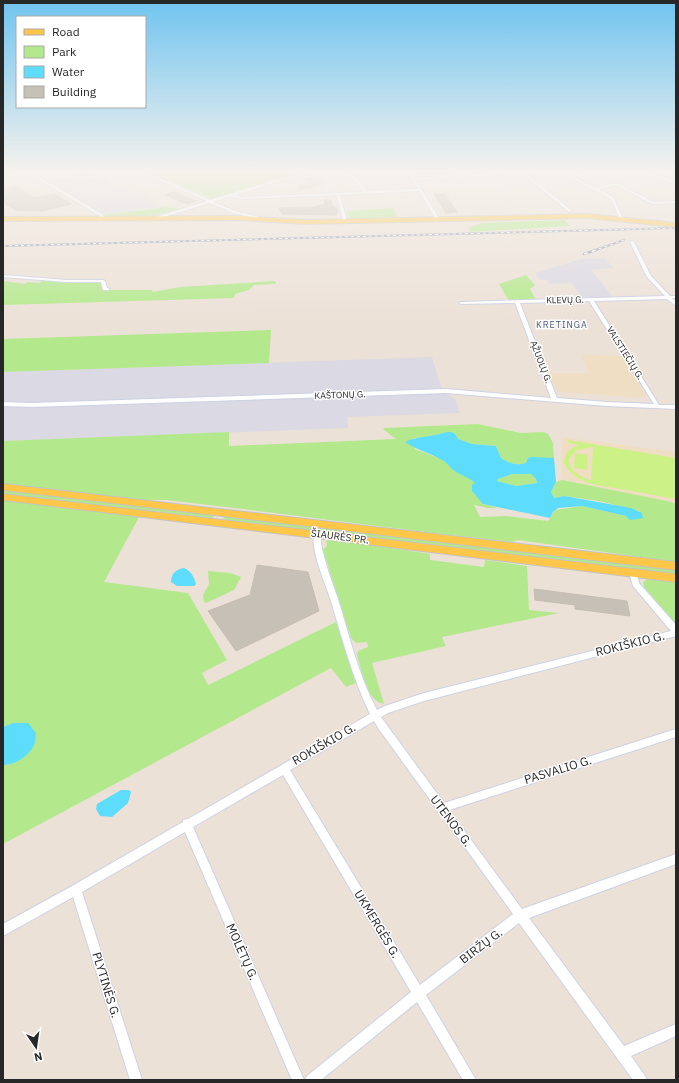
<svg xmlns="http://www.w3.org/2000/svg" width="679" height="1083" font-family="'IBM Plex Sans',sans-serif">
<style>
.industrial{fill:#dbd9e3}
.education{fill:#f0dec4}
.medical{fill:#f4d2d6}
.green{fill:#b3e98c}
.pitch{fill:#ccf287;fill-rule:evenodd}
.water{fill:#5ddcfb;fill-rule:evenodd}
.building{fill:#c6c0b6;stroke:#c7bdb1}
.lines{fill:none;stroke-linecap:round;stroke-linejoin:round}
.street-casing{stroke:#ccd2e3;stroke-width:2}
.secondary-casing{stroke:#ccd2e3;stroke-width:2}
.primary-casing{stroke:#c3c3c3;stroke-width:2}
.street{fill:#fff;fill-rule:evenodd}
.secondary{fill:#fff;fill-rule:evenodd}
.primary{fill:#ffc749;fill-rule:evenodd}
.rail-far1-casing{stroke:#999fb4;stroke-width:2}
.rail-casing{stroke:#999fb4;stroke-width:2.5}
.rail-far1{stroke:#fff;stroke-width:1;stroke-dasharray:3;stroke-linecap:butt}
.rail{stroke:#fff;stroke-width:1.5;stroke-dasharray:4;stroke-linecap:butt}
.labels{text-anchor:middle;stroke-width:3;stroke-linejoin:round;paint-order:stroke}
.far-street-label{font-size:9px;fill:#272727;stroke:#fff}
.far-neighbourhood-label{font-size:9px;letter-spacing:1px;fill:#44527c;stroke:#fff}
.street-label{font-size:10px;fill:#272727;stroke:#fff}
.near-street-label{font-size:12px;fill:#272727;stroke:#fff}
</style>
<rect width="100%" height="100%" fill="#ece1d7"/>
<!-- industrial -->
<g class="industrial">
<polygon points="84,173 97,178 105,177 110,179 106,181 166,207 103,214 47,181"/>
<polygon points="604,258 614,268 591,270 613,297 582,298 572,283 550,284 547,280 540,280 535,273 581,259"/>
<polygon points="432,357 443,393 455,398 460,413 347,417 348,428 3,441 3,372"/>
</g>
<!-- education -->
<g class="education">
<polygon points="581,355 622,356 647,398 558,392 549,373 589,373"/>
<polygon points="562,437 676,452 676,504 562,480"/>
</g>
<!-- medical -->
<polygon class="medical" points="414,171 459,171 461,173 418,177"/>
<!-- green -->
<g class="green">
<polygon points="145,171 309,171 214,199"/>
<path d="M 166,207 L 180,209 C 161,216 115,221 97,212 L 103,214 L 120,213 Z"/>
<polygon points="394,208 397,217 354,219 349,217 347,211"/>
<polygon points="565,220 570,226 470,232 469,228 482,223"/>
<polygon points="526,275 535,285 530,289 536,300 509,301 499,284"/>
<polygon points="43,280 100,282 107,290 152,290 153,292 180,287 275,281 276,284 254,285 249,290 235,294 234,298 3,305 3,281 25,284 27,282 39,283"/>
<polygon points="271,330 269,363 3,372 3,339"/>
<path d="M 478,424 L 521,433 L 543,432 L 548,434 L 553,443 L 554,458 L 528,458 L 526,463 C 516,466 509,463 501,458 L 496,446 L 472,444 L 458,439 L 455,434 C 442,431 428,439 413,438 L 415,449 L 441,459 L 449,464 L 455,471 L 471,479 L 476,483 L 483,504 L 498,508 L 488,508 L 474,505 L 480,517 L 506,516 L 548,521 L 555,510 L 582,506 L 626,516 L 643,515 L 639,511 L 599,501 L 564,496 L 554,498 L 551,492 L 556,482 L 562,480 L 667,501 L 676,504 L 676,562 L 532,542 L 518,540 L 512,542 C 396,529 282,513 166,500 L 143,500 L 3,484 L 3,441 L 229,432 L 229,446 L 396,439 L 383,429 L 384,428 Z"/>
<polygon points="512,474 531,474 536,479 537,483 516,486 497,481 498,479"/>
<polygon points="3,490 214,514 213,518 3,494"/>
<polygon points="3,500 139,517 104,582 188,593 227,660 202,673 208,685 336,622 356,683 346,687 331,668 3,844 3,765 9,765 13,723 3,727"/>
<polygon points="225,516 676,570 676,574 226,520 223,518"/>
<path d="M 334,539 L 430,554 L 430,560 L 484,567 L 485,560 L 527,566 L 529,610 L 559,613 L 442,637 L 446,646 L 372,663 L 384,704 C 366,701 362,670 357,655 L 358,651 L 368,647 L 367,642 L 356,643 L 351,638 L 323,550 L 327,546 L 326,541 Z"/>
<polygon points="208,571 230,573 241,577 234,590 206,603 204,602 203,595 209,584"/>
<polygon points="649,578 676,582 676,625 644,587 643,582"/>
</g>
<!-- pitch -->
<g class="pitch">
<path d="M 568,440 L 676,458 L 676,499 L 591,484 C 580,480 569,474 564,463 C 564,453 570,448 579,445 L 568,443 ZM 593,447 L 591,480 C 581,477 569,471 569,459 L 577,450 Z"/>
<polygon points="575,453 587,455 587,470 574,468"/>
</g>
<!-- water -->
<g class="water">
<path d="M 447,432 C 454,432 455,433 458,439 L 472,444 L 496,446 L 501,458 C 509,463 516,466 526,463 L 528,458 L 531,457 L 554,458 L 556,482 L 551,492 L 554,498 L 564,496 L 631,508 L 642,513 L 643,518 L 630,520 L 626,516 L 582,506 L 558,508 L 553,512 L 550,518 L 483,504 L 472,491 L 472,485 L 475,483 C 470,478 463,476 456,472 C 451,469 448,463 442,460 C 430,453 417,450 405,442 C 417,436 433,437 447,432 ZM 512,474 L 531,474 L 536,479 L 537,483 L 516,486 L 497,481 L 498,479 Z"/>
<path d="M 184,568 C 191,571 194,577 196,584 L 194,586 L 177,586 L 171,582 C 171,574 176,569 184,568 Z"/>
<path d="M 13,723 L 28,723 L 36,733 C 35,737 36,742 34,745 C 29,756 15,765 3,765 L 3,727 Z"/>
<polygon points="121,790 129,790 131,792 128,803 112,817 100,816 96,809 97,804"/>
</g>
<!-- building -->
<g class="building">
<polygon points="314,177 327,183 300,190 299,186 310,182 303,179"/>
<polygon points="16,186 34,198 55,194 71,204 43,211 15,210 3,202 3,189"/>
<polygon points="175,192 196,201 187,204 165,195"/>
<polygon points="434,194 445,194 457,212 446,213"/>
<polygon points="324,200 331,200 332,205 337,208 338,211 336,215 282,214 279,208 315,207 325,204"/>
<polygon points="257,565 308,572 319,611 236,651 208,611 250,595"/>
<polygon points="534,589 627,601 630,616 575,609 575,605 535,600"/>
</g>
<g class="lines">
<defs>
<g id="street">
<polygon points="28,171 30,171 103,215 103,218 100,219 100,216 28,173"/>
<polygon points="138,171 143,171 210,200 272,181 313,171 319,171 274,183 235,195 241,197 363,192 356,181 339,171 344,171 358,179 366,191 418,189 407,171 411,171 415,178 518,171 536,171 526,173 572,211 569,212 522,173 416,180 440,220 438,221 436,220 419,191 340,195 347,221 345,222 343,221 337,195 241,199 231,196 213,202 235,211 259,217 259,219 258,219 233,213 210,203 157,219 155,218 156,217 207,201"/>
<polygon points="558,171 563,171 568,174 580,171 587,171 571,175 595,188 616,183 654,202 676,201 676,203 652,204 616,185 598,189 613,197 623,219 620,220 611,199"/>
<path d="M 632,241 L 634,242 L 651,276 L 670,296 L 676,296 L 676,298 L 672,298 L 676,302 L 676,306 L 667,299 L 594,301 L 659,405 L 676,405 L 676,409 L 607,406 L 446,393 L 31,407 L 3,406 L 3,402 L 31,403 L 446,389 L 551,398 L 515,303 L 461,304 L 459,303 L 461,302 L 665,296 L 647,277 L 630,242 ZM 589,301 L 654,404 L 607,402 L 557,398 L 520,303 Z"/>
<polygon points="3,275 67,280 103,280 105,281 107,288 110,289 108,290 103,290 101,282 67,282 3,277"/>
<path d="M 315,532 L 319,532 L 320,534 C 322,556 330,576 337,596 C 349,634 358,675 377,710 L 385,706 L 424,693 L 671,631 L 633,586 L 629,572 L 630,570 L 636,570 L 639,583 L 676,625 L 676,636 L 424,701 L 388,713 L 381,717 L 444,803 L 676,729 L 676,737 L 449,810 L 522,909 L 676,854 L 676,864 L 529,918 L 624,1046 L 676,1024 L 676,1036 L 631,1056 L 645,1076 L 647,1080 L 633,1080 L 519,923 L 426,995 L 476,1080 L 463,1080 L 417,1002 L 321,1080 L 305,1080 L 307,1076 L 411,992 L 283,775 L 193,827 L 304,1080 L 292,1080 L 185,832 L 82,892 L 142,1080 L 130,1080 L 73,897 L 3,936 L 3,924 L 72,886 L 183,822 L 183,820 L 188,819 L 370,714 C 352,677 342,637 330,598 C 325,582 309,548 315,532 ZM 374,721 L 378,728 L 436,808 L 438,812 L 440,813 L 513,914 L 420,985 L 290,770 Z"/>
</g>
<g id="secondary">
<polygon points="25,171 34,171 3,178 3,176"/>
<polygon points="637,171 644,171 676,181 676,184"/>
</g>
<g id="primary">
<polygon points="587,214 676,223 676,227 587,218 306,224 239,220 3,221 3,217 239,216 306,220"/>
<polygon points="3,484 676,562 676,570 3,490"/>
<polygon points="3,494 676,574 676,582 3,500"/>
</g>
</defs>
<!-- street casing -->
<use href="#street" class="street-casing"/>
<!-- secondary casing -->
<use href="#secondary" class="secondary-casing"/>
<!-- primary casing -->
<use href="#primary" class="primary-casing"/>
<!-- street -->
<use href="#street" class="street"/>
<!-- secondary -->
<use href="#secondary" class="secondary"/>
<!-- primary -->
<use href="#primary" class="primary"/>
<defs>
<g id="rail-far1">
<polyline points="3,246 676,228"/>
<polyline points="593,251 624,240"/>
</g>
<polyline id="rail" points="584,254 596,250"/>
</defs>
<!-- rail-far1 casing -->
<use href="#rail-far1" class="rail-far1-casing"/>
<!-- rail casing -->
<use href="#rail" class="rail-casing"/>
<!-- rail-far1 -->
<use href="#rail-far1" class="rail-far1"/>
<!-- rail -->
<use href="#rail" class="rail"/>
</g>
<!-- sky -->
<linearGradient id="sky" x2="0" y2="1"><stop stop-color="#70c4f0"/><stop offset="0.53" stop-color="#f6f2ed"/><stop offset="1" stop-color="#f6f2ed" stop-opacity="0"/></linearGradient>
<rect width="679" height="323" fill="url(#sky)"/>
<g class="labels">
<!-- far-street labels -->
<g class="far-street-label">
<text transform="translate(565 300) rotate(-1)" y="3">KLEVŲ G.</text>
<text transform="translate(625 353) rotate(58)" y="3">VALSTIEČIŲ G.</text>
<text transform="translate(541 362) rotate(69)" y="3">ĄŽUOLŲ G.</text>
<text transform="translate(340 395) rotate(-2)" y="3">KAŠTONŲ G.</text>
</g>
<!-- far-neighbourhood labels -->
<g class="far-neighbourhood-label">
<text x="562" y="328">KRETINGA</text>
</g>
<!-- street labels -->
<g class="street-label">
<text transform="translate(340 536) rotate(7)" y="4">ŠIAURĖS PR.</text>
</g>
<!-- near-street labels -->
<g class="near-street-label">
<text transform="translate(630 644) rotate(-14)" y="4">ROKIŠKIO G.</text>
<text transform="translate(324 744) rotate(-30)" y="4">ROKIŠKIO G.</text>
<text transform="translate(558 770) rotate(-17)" y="4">PASVALIO G.</text>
<text transform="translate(451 821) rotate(53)" y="4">UTENOS G.</text>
<text transform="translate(377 924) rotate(59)" y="4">UKMERGĖS G.</text>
<text transform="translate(481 946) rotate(-37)" y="4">BIRŽŲ G.</text>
<text transform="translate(242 952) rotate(66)" y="4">MOLĖTŲ G.</text>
<text transform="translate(106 985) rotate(73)" y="4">PLYTINĖS G.</text>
</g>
</g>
<!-- border -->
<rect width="679" height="1083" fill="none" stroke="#272727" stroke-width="8"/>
<!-- legend -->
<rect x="16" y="16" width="130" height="92" fill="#ffffff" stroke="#a9a9a9"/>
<rect x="24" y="29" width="20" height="6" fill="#ffc749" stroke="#a9a9a9"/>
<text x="52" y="36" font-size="12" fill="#272727">Road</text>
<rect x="24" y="46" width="20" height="12" fill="#b3e98c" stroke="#a9a9a9"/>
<text x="52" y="56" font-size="12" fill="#272727">Park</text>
<rect x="24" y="66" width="20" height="12" fill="#5ddcfb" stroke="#a9a9a9"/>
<text x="52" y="76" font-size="12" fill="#272727">Water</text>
<rect x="24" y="86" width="20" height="12" fill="#c6c0b6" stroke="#a9a9a9"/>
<text x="52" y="96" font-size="12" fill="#272727">Building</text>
<!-- north arrow -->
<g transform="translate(36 1047) rotate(167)" stroke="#ffffff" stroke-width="3" paint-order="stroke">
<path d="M0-3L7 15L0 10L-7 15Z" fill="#272727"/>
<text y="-6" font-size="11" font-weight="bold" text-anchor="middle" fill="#272727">N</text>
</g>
</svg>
